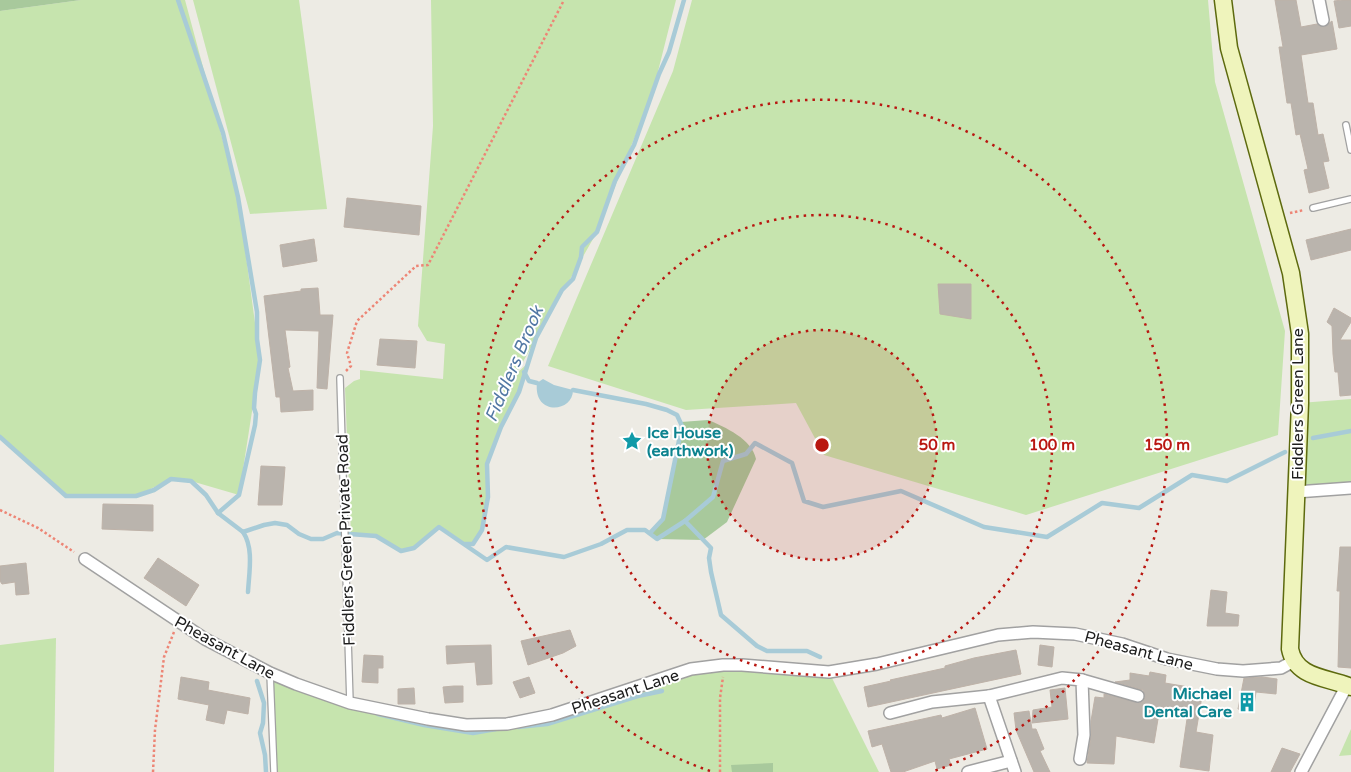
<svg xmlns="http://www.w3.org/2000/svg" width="1351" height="772" font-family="'Varela Round',sans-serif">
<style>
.grass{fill:#c6e4ae}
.forest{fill:#a8c99c}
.water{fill:#a8cbd7}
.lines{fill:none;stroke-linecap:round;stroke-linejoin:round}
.stream{stroke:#a8cbd7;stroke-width:4.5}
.building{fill:#bab4ad;stroke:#beb2a8}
.lane-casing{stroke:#a1a1a1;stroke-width:8}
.street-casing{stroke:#a1a1a1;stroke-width:14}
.secondary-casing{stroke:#5d6a0e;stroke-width:19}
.path{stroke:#ed8575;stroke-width:2.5;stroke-dasharray:2.5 2.5;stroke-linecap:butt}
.lane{stroke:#fff;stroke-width:5.5}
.street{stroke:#fff;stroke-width:11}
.secondary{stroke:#eff4bc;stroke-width:16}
.ring{fill:none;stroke:#b91711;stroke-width:2.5;stroke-dasharray:2.5 5}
.labels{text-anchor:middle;stroke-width:4;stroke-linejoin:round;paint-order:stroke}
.street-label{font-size:16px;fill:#1d1d1d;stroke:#fff}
.culture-label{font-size:16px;font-weight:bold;fill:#0d838f;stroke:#fff;text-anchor:start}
.water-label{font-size:18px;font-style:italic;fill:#5278a4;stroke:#fff}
.centre{fill:#b91711;stroke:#fff;stroke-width:2.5}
.ring-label{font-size:15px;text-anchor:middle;font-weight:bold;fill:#b91711;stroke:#fff;stroke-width:4;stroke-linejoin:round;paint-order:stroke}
</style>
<rect width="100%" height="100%" fill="#edebe4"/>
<!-- grass -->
<g class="grass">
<polygon points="81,0 185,0 238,197 260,360 239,495 191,481 171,479 136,496 66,496 0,438 0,11"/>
<polygon points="193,0 299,0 327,209 250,214"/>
<polygon points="431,0 676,0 653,91 597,232 516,374 527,364 519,392 501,427 487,464 488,497 482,530 473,544 464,544 439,527 414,548 401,551 376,536 351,534 345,388 354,381 360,379 360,370 443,379 445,344 427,341 418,326 433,126"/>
<polygon points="692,0 1208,0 1215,82 1285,331 1278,435 1026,515 824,455 796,403 686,410 548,366 673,71"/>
<polygon points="1351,399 1351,488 1296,492 1300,403"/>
<polygon points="56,638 54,772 0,772 0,645"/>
<polygon points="691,669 829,672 879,772 274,772 270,673 296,684 428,719 507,724"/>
<polygon points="1351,729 1351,755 1339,756"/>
</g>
<!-- forest -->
<g class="forest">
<polygon points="0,0 81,0 0,11"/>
<path d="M 708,420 C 725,427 752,439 756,459 L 727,522 L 703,540 L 657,539 L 650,533 L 663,519 L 674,469 L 681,422 Z"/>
<polygon points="773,763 773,772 732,772 731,765"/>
</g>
<!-- water -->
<path class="water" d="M 543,379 L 554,385 L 573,390 C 573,413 533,416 537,383 Z"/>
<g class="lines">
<!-- stream -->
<g class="stream">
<polyline points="178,0 223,133 238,197 257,312 257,339 260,360 255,393 254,408 256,414 255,425 239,495 218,513"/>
<polyline points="524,372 529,381 537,383"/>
<polyline points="573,390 646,404 667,410 677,415 682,426 663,519 650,533"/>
<polyline points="0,437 66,496 136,496 154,490 171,479 191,481 206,495 218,513 243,532 264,525 275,523 287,525 299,534 311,539 323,539 337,533 376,536 401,551 414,548 439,527 487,560 506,547 564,557 601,544 627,530 645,530 657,539 685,521 713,497 723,461 746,454 755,443 792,463 804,501 823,507 901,491 984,527 1047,537 1102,503 1139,508 1192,475 1227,481 1285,452"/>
<polyline points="1313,438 1351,431"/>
<polyline points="685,521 711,548 709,558 711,572 721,615 757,646 767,651 807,651 820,657"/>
<path d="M 243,532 C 254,548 249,573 248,592"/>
<polyline points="465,544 473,544 482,530 488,497 487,464 501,427 519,392 536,338 562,290 573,279 581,257 582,247 597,232 615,181 634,145 659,74 669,52 684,0"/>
<polyline points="257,681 264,703 263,723 260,733 265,755 266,772"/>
<polyline points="378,714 424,725 473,733 496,729"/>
<polyline points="518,727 547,724 638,696 662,691"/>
</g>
</g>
<!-- building -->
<g class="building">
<polygon points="1275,0 1296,0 1301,27 1317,24 1324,27 1332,21 1337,49 1301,55 1308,103 1313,103 1318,135 1323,134 1329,161 1323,162 1329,188 1309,193 1304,170 1308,169 1300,134 1296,135 1291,103 1287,103 1279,47 1283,47"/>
<polygon points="1342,0 1351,0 1351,26 1339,28 1334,1"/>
<polygon points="347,198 421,206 419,235 344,227"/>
<polygon points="1351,229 1351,250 1311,260 1306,240"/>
<polygon points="314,239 317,261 283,267 280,245"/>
<polygon points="938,284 971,284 971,319 940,314"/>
<polygon points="318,288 320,315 333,315 327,389 317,388 319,331 285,330 290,367 288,368 293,391 313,390 313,410 281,412 280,397 276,397 264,296 301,291 301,289"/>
<polygon points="1334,308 1351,318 1351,322 1340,340 1351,340 1351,395 1340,396 1338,372 1335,372 1333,354 1332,326 1327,322"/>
<polygon points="380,339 417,341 415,368 377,365"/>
<polygon points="261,466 285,467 282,505 258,505"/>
<polygon points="103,504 153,505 153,531 102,529"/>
<polygon points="1340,547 1351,547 1351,668 1338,667 1340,591 1337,591"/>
<polygon points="158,558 199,585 186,606 144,578"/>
<polygon points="26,563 29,594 16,595 15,582 2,584 0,581 0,566"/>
<polygon points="1211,590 1227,592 1225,613 1239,615 1238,626 1207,626"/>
<polygon points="570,630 576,646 563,653 528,665 521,641"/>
<polygon points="491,645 492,684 477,685 475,662 447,664 446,646"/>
<polygon points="1040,645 1054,647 1052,667 1038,665"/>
<polygon points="1016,650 1021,674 868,707 864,687 891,681 890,680 945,668 945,666 974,658"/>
<polygon points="364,655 383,656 383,668 378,668 378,683 362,682"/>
<polygon points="1150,672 1166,675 1165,683 1189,687 1188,694 1202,696 1196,732 1213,735 1209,771 1180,767 1188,712 1160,707 1154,743 1116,736 1114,764 1087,763 1091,736 1091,721 1095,697 1104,698 1104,694 1140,703 1145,698 1143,690 1115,682 1130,680 1130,673 1149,676"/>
<polygon points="181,677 209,682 208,690 250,698 248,714 227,710 224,724 206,720 209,705 178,699"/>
<polygon points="529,677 535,693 520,698 513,682"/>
<polygon points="1262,677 1277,679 1276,694 1256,692 1253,712 1238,709 1244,678"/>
<polygon points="454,686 463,686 463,702 445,703 443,687"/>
<polygon points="414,688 415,704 398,704 398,689"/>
<polygon points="1065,688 1068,719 1032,723 1033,710 1052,707 1050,690"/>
<polygon points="975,708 987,749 949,759 951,765 937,769 935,761 903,772 891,772 882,744 872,747 868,731 941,715 942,718"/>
<polygon points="1029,711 1032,729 1036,729 1044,749 1040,751 1050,772 1034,772 1016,730 1014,713"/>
<polygon points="1282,748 1300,754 1290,772 1271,772"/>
</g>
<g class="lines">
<defs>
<g id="lane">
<polyline points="1346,125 1351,150"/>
<polyline points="1313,208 1351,199"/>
<polyline points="340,378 350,703"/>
<polyline points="270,673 274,772"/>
</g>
<g id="street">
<polyline points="1319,0 1323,20"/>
<polyline points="1296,492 1351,488"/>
<polyline points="85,559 205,639 270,673 296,684 350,703 428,719 466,725 507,724 552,715 691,669 723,665 742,665 829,672 877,664 998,635 1033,632 1075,634 1122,644 1167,659 1217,669 1243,671 1281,668 1294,661"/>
<polyline points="1082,680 1138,696"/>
<polyline points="989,696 1015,772"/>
<polyline points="890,713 932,702 989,696 1062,678 1082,680 1084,735 1080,759"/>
<polyline points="968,772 1011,761"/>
<polyline points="1301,772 1347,685"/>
</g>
<path id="secondary" d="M 1223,0 L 1229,48 L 1291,273 L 1300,334 L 1300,403 L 1290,649 C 1296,679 1328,677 1351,687"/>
</defs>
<!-- lane casing -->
<use href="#lane" class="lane-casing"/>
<!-- street casing -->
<use href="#street" class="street-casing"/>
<!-- secondary casing -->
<use href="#secondary" class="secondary-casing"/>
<!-- path -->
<g class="path">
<polyline points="1290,213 1304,210"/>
<polyline points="346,371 351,366 347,353 357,321 416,266 428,265 564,0"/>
<polyline points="0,510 38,528 74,552"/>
<polyline points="153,772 155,730 164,657 174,632"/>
<polyline points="720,772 720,698 723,677"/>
</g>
<!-- lane -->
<use href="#lane" class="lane"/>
<!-- street -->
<use href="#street" class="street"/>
<!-- secondary -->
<use href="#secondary" class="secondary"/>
</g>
<!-- distance rings -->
<circle cx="822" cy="445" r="115" fill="#b91711" fill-opacity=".12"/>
<g class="ring">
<circle cx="822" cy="445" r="115"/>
<circle cx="822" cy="445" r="230"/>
<path d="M710 771A345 345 0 1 1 934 771"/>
</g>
<!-- icons -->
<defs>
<symbol id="sight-bare" viewBox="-9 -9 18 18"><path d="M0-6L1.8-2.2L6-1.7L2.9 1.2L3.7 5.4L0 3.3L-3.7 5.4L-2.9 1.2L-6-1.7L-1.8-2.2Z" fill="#0f9aa8" stroke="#fff" stroke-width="2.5" paint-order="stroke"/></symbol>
<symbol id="building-bare" viewBox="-9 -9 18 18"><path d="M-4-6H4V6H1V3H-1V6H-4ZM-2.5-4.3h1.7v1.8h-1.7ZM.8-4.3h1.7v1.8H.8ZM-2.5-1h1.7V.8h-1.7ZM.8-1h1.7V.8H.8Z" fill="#0f9aa8" stroke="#fff" stroke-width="2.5" paint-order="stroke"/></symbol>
</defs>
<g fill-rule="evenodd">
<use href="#sight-bare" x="618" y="427" width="28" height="28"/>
<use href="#building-bare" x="1233" y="688" width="28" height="28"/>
</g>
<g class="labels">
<!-- street labels -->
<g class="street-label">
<text transform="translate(1297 404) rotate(-90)" y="6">Fiddlers Green Lane</text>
<text transform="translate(345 540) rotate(-92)" y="6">Fiddlers Green Private Road</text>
<text transform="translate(225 647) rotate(29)" y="6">Pheasant Lane</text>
<text transform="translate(1139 650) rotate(15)" y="6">Pheasant Lane</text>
<text transform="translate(625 691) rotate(-18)" y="6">Pheasant Lane</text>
</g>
<!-- culture labels -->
<g class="culture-label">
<text x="647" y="438">Ice House<tspan x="647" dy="18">(earthwork)</tspan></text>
<text x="1232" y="699" text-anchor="end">Michael<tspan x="1232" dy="18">Dental Care</tspan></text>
</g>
<!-- water labels -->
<g class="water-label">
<text transform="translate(514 364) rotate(-67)" y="6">Fiddlers Brook</text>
</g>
</g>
<circle cx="822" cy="445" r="8" class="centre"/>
<g class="ring-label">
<text x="937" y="450">50 m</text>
<text x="1052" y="450">100 m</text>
<text x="1167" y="450">150 m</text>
</g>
</svg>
